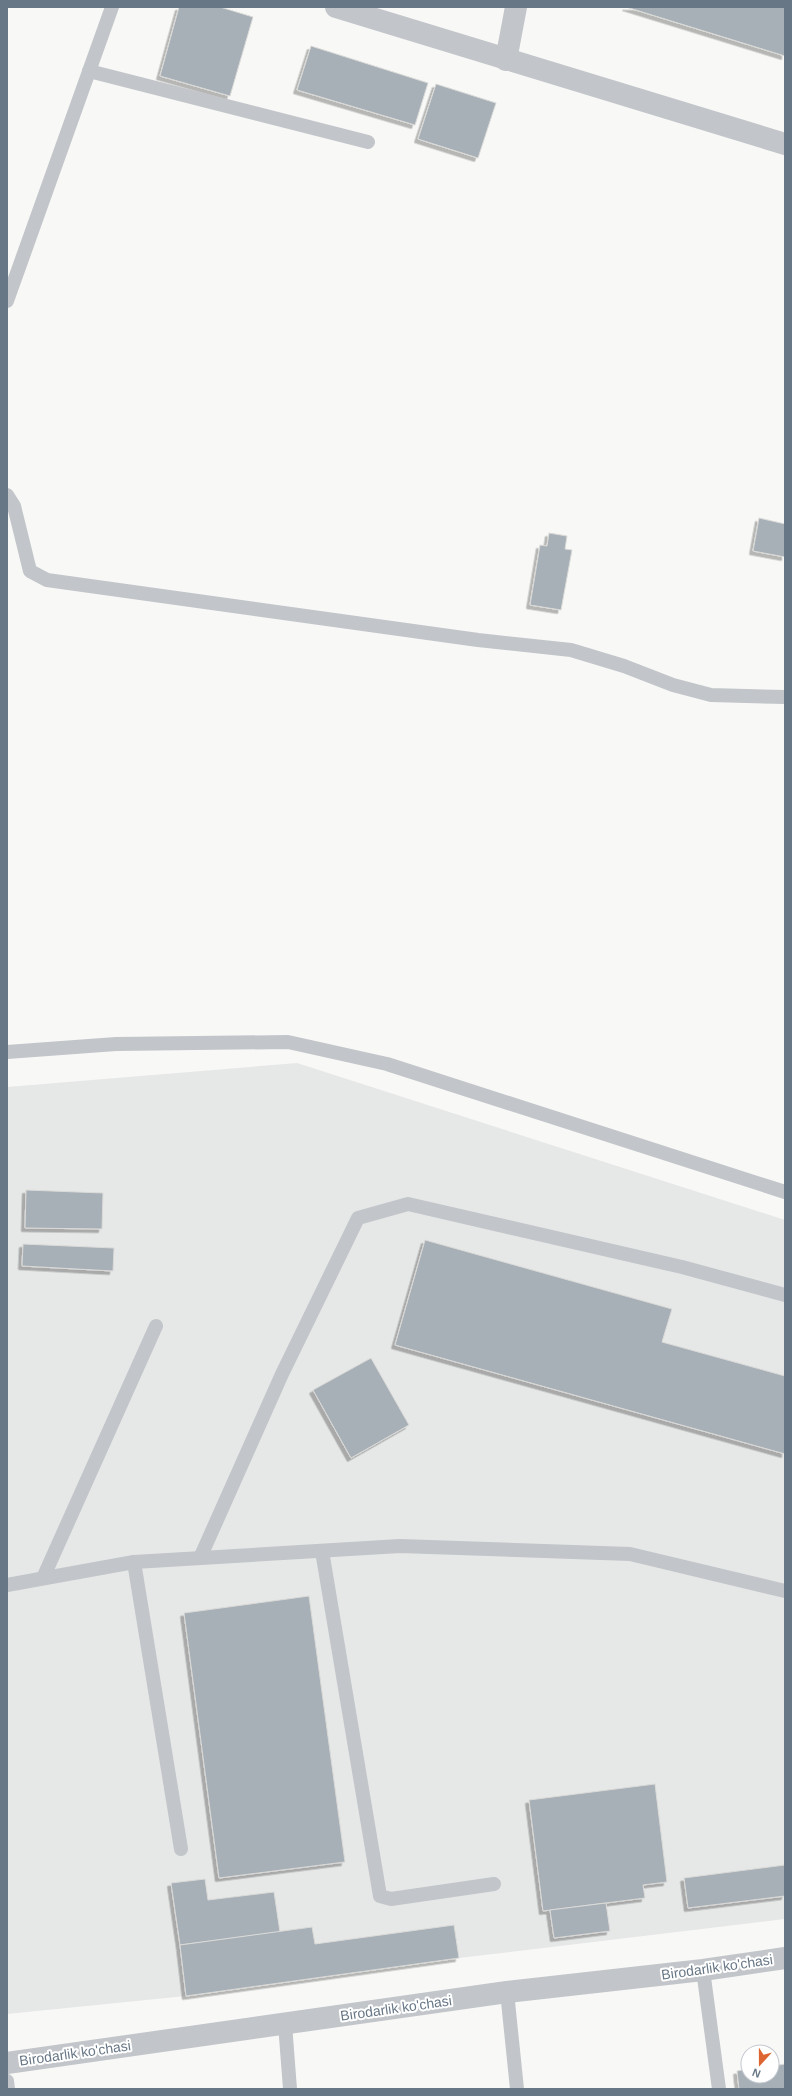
<svg xmlns="http://www.w3.org/2000/svg" width="792" height="2096" font-family="Arial,sans-serif">
<style>
.built{fill:#e6e7e7}
.building{fill:#a8b0b7;stroke:#dadad8;filter:url(#shadow)}
.lines{fill:none;stroke-linecap:round;stroke-linejoin:round}
.service{stroke:#c2c5c9;stroke-width:14}
.minor{stroke:#c2c5c9;stroke-width:22}
.labels{text-anchor:middle;stroke-width:4;stroke-linejoin:round;paint-order:stroke}
.street-label{font-size:14px;fill:#687786;stroke:#fff}
</style>
<defs>
<filter id="shadow"><feDropShadow dx="-3.5" dy="3.5" stdDeviation="0" flood-color="#0004"/></filter>
</defs>
<rect width="100%" height="100%" fill="#f8f8f6"/>
<!-- built -->
<polygon class="built" points="297,1063 785,1220 785,1919 459,1958 186,1996 7,2014 7,1087"/>
<!-- building -->
<g class="building">
<polygon points="179,7 220,7 253,17 230,96 160,76"/>
<polygon points="626,7 785,7 785,56"/>
<polygon points="311,46 428,83 415,125 297,90"/>
<polygon points="436,84 496,103 478,158 418,139"/>
<polygon points="759,518 785,524 785,557 753,551"/>
<polygon points="549,533 567,536 565,549 572,550 561,610 530,605 540,545 547,546"/>
<polygon points="26,1190 103,1193 102,1229 25,1228"/>
<polygon points="425,1240 672,1309 662,1342 785,1376 785,1454 395,1345"/>
<polygon points="23,1244 114,1248 113,1271 22,1266"/>
<polygon points="371,1358 409,1425 351,1458 313,1390"/>
<polygon points="309,1596 345,1862 219,1878 184,1613"/>
<polygon points="655,1784 667,1882 643,1885 645,1898 543,1911 529,1800"/>
<polygon points="785,1865 785,1896 688,1908 684,1878"/>
<polygon points="205,1879 208,1900 274,1892 280,1932 180,1945 171,1883"/>
<polygon points="606,1903 610,1931 554,1938 550,1910"/>
<polygon points="454,1925 459,1958 186,1996 180,1945 312,1927 315,1944"/>
<polygon points="785,2064 785,2089 739,2089 737,2071 748,2069 748,2076 772,2076 772,2066"/>
</g>
<g class="lines">
<!-- service -->
<g class="service">
<polyline points="89,71 368,142"/>
<polyline points="7,301 112,7"/>
<polyline points="7,495 14,506 30,571 47,580 478,640 571,650 624,666 673,685 711,695 785,697"/>
<polyline points="7,1052 116,1044 288,1042 387,1064 785,1192"/>
<polyline points="322,1551 380,1896 391,1899 494,1884"/>
<polyline points="200,1558 282,1374 358,1218 408,1204 682,1267 785,1295"/>
<polyline points="134,1562 181,1849"/>
<polyline points="43,1578 156,1326"/>
<polyline points="7,1585 134,1562 400,1546 630,1554 785,1591"/>
<polyline points="703,1970 719,2089"/>
<polyline points="507,1992 517,2089"/>
<polyline points="285,2024 290,2089"/>
<polyline points="7,2081 8,2089"/>
</g>
<!-- minor -->
<g class="minor">
<polyline points="336,7 785,144"/>
<polyline points="506,60 516,7"/>
<polyline points="7,2063 507,1992 703,1970 785,1958"/>
</g>
</g>
<g class="labels">
<!-- street labels -->
<g class="street-label">
<text transform="translate(717 1967) rotate(-8)" y="5">Birodarlik ko'chasi</text>
<text transform="translate(396 2008) rotate(-8)" y="5">Birodarlik ko'chasi</text>
<text transform="translate(75 2053) rotate(-8)" y="5">Birodarlik ko'chasi</text>
</g>
</g>
<!-- border -->
<rect width="792" height="2096" fill="none" stroke="#687786" stroke-width="16"/>
<!-- north arrow -->
<g transform="translate(760 2064) rotate(201)"><circle r="19" fill="#ffffff" stroke="#c3c9cf"/>
<path d="M0-3L7 15L0 10L-7 15Z" fill="#dd6531"/>
<text y="-6" font-size="11" font-weight="bold" text-anchor="middle" fill="#687786">N</text>
</g>
</svg>
